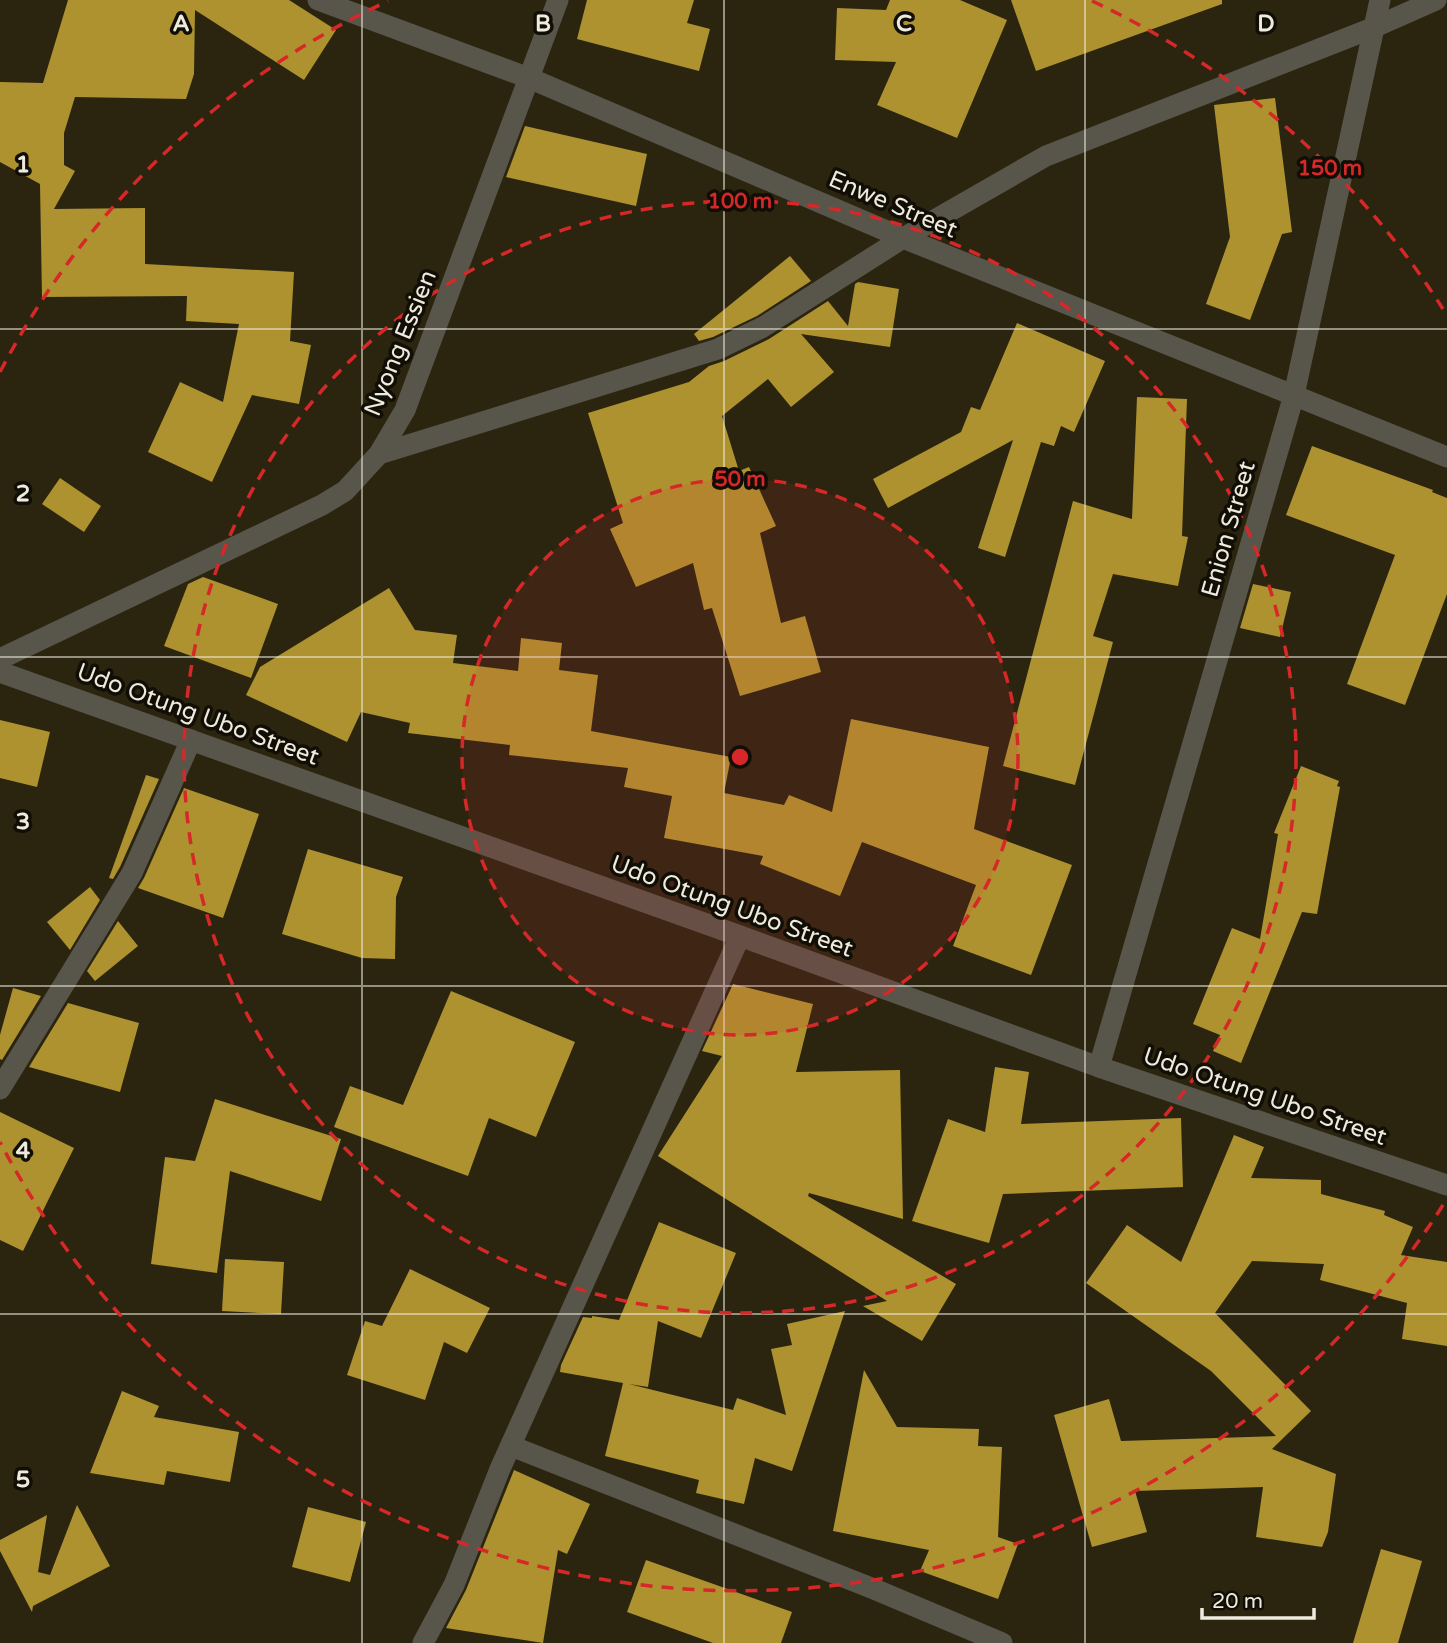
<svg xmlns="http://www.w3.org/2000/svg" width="1447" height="1643" font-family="'Varela Round',sans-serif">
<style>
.building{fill:#ae922f}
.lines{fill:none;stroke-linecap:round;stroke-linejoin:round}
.minor{stroke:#58554b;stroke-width:21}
.tertiary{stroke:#58554b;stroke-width:21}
.grid{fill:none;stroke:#eeeadd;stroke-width:2;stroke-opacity:0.55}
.ring{fill:none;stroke:#d62828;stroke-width:3.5;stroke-dasharray:12 9}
.labels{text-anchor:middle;stroke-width:7;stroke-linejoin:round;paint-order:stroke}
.street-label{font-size:24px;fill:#eeeadd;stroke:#110e06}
.grid-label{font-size:23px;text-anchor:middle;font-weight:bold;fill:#eeeadd;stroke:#110e06;stroke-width:7;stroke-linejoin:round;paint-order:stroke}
.centre{fill:#d62828;stroke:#110e06;stroke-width:3.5}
.ring-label{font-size:21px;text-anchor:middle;font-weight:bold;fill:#d62828;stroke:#110e06;stroke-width:7;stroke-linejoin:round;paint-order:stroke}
</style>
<rect width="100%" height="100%" fill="#2b2510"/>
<!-- building -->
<g class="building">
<polygon points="68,0 289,0 336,30 304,80 195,10 194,74 186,99 75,97 64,133 64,165 75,171 54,209 145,208 145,264 294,272 290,341 311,345 299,404 252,395 212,482 148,452 180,382 223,402 239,324 186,321 187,296 42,297 40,184 0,162 0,82 43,83"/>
<polygon points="587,0 694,0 687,23 710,29 699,71 577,39"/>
<polygon points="890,0 960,0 1007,20 957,138 877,105 896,62 835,60 837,8 886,10"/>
<polygon points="1011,0 1222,0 1222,4 1036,71"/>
<polygon points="1275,98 1292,232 1282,234 1250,320 1206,304 1230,237 1214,105"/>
<polygon points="525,126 647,154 636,206 506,177"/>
<polygon points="790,256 811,281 757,316 713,337 699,341 694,334"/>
<polygon points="858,282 899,289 890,347 801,334 834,372 791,407 768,379 722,416 739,471 749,467 776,526 760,533 781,623 805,616 821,672 740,696 712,608 704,610 693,563 636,587 610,529 623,523 588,413 689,382 709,366 724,361 769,339 828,301 848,326 855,284"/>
<polygon points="1017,323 1105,361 1074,432 1061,426 1054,446 1041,442 1005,557 978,548 1013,440 888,508 873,479 961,432 971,407 980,410"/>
<polygon points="1137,397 1187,399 1182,536 1188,537 1178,586 1113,574 1093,636 1113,642 1075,785 1003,766 1073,501 1132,519"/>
<polygon points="1312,446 1433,490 1432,492 1447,498 1447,594 1405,705 1347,684 1395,555 1286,515"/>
<polygon points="60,478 101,506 84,532 42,504"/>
<polygon points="203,577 278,604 251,678 164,646 188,584"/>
<polygon points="1253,584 1291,592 1280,637 1240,628"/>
<polygon points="389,588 415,630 457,635 453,663 518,671 521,638 562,643 559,670 598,675 591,731 731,757 724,793 784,805 789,795 832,812 851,719 989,747 974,829 1072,865 1031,975 953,946 976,885 862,842 840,896 760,864 763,856 664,838 672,796 624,787 628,768 509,755 510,745 408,733 410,723 361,712 347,742 246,695 260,667"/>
<polygon points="0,720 50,732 37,787 0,778"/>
<polygon points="1301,766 1339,781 1337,786 1340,787 1317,914 1302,912 1241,1063 1213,1051 1220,1035 1193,1024 1232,928 1260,939 1278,834 1274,833"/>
<polygon points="146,775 159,779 120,867 113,879 109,878"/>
<polygon points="184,788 259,814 223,918 138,888 144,878"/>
<polygon points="308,849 403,877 396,897 395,959 362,958 282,934"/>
<polygon points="90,887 100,900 70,950 47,922"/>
<polygon points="118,921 138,946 95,981 87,971"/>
<polygon points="733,984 813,1004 796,1072 900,1070 903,1219 809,1193 808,1196 956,1284 922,1341 863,1306 887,1301 658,1156 722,1056 702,1051"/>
<polygon points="13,988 41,996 2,1060 0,1059 0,1035"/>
<polygon points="451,991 575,1042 536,1137 489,1118 468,1176 334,1127 350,1086 403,1105"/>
<polygon points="68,1003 139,1023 120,1092 29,1067"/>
<polygon points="995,1067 1029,1072 1021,1124 1181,1118 1183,1187 1003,1194 989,1243 912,1221 948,1119 985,1132"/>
<polygon points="215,1099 341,1139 321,1201 230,1171 217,1273 151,1264 165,1157 195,1161"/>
<polygon points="0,1112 74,1148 23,1251 0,1240"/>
<polygon points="1234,1135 1264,1147 1251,1178 1321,1180 1321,1194 1385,1211 1384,1215 1413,1227 1401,1255 1447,1262 1447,1346 1402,1339 1407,1303 1320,1280 1324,1264 1252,1261 1215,1313 1311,1411 1272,1449 1336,1474 1328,1532 1322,1547 1256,1537 1263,1487 1135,1491 1147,1532 1092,1547 1054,1415 1109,1399 1121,1441 1276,1436 1211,1371 1086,1283 1127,1225 1181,1262"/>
<polygon points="659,1222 736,1253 701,1338 658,1321 648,1387 629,1384 733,1410 737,1398 786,1415 771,1349 792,1345 787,1324 845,1311 792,1471 755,1458 744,1504 696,1493 699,1480 605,1456 623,1383 560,1372 561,1365 583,1317 592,1318 592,1316 619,1320"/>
<polygon points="225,1259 284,1262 281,1314 222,1311"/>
<polygon points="410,1269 490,1308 467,1353 444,1342 425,1400 347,1375 365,1321 382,1326"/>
<polygon points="864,1370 897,1427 979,1429 978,1446 1002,1447 998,1537 1018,1544 998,1599 920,1571 929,1550 833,1531"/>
<polygon points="122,1391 159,1406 154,1417 239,1432 230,1482 167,1471 164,1485 90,1473"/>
<polygon points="514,1470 590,1504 567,1554 558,1550 543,1643 446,1628 466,1590"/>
<polygon points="77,1505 110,1566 33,1606 32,1612 0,1551 0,1540 47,1515 38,1572 50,1575"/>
<polygon points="308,1507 366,1522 350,1582 292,1567"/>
<polygon points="1381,1549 1422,1561 1398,1643 1353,1643"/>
<polygon points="646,1560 792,1612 781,1643 713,1643 627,1612"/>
</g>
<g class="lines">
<!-- minor -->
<g class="minor">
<polyline points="318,0 529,78 903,238 1447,457"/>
<polyline points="379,454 718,349 763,327 903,238 1046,156 1375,27 1436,0"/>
<polyline points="0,672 740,936 1099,1067 1447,1185"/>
<polyline points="1099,1067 1294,395 1380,0"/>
<polyline points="0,1089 132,873 191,740"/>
<polyline points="511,1446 874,1589 1002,1643"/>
<polyline points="423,1643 454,1585 500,1469 740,936"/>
</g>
<!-- tertiary -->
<polyline class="tertiary" points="0,659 322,505 345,491 379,454 405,410 558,0"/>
</g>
<!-- grid -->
<path class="grid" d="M 362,0 L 362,1643M 724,0 L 724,1643M 1085,0 L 1085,1643M 0,329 L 1447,329M 0,657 L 1447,657M 0,986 L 1447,986M 0,1314 L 1447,1314"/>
<!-- distance rings -->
<circle cx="740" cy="757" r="278" fill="#d62828" fill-opacity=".12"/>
<g class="ring">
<circle cx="740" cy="757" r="278"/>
<circle cx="740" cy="757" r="556"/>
<path d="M1443 1205A834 834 0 0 1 0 1142M0 372A834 834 0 0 1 388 1M1092 1A834 834 0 0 1 1443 309"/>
</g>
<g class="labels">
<!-- street labels -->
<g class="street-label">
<text transform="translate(893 204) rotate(23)" y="8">Enwe Street</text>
<text transform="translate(400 343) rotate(-68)" y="8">Nyong Essien</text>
<text transform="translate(1228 529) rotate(-74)" y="8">Enion Street</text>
<text transform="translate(198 714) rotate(20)" y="8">Udo Otung Ubo Street</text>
<text transform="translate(732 906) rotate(20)" y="8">Udo Otung Ubo Street</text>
<text transform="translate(1265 1096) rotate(19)" y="8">Udo Otung Ubo Street</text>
</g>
</g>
<g class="grid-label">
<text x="181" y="31">A</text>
<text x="543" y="31">B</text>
<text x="904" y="31">C</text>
<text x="1266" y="31">D</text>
<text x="23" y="172">1</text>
<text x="23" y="501">2</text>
<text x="23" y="829">3</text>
<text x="23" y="1158">4</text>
<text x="23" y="1487">5</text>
</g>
<circle cx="740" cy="757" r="10" class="centre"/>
<g class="ring-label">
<text x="1330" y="175">150 m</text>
<text x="740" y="208">100 m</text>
<text x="740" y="486">50 m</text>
</g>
<!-- scale -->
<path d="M1202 1608v10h112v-10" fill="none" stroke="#eeeadd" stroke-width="3.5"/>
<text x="1212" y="1608" font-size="21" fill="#eeeadd" stroke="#110e06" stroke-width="5" paint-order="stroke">20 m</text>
</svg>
